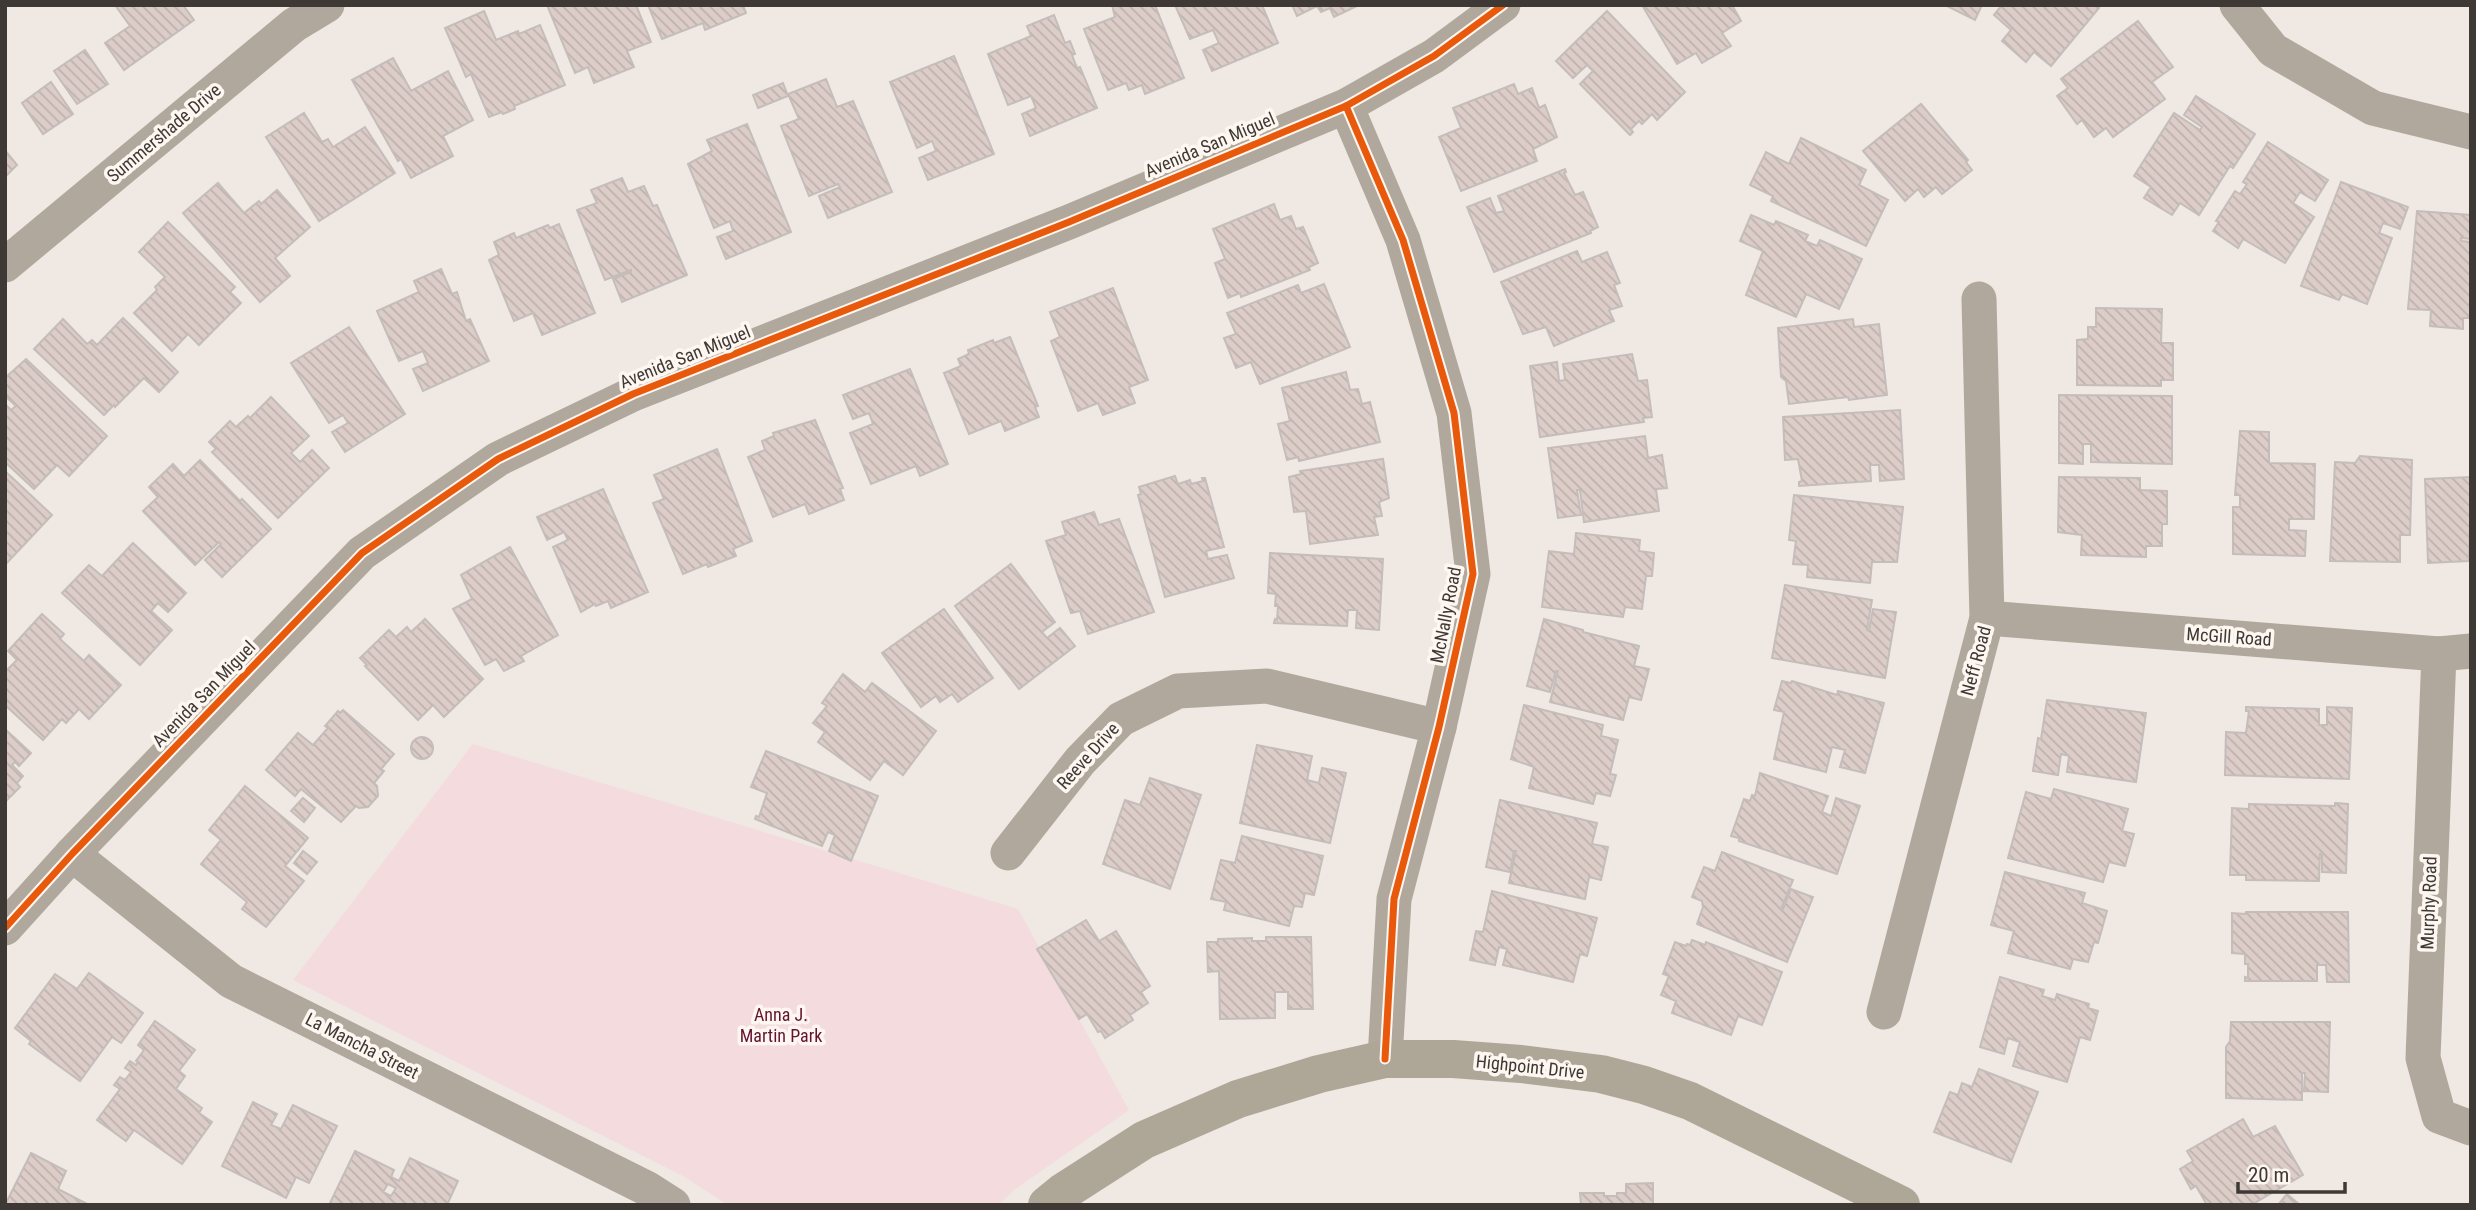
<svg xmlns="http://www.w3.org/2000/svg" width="2476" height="1210" font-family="'Roboto Condensed',sans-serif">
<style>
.green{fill:#f3dbde}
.building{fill:url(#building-back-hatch);stroke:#c4bdba;stroke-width:2;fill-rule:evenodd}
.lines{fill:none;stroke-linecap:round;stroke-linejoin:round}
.street{stroke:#b0a89c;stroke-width:35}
.secondary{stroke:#aea798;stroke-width:38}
.cycleway-casing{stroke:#fef6f0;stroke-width:11}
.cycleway{stroke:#e8590c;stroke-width:7}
.labels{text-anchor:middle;stroke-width:7;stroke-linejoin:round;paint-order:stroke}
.street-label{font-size:18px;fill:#3e3935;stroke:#fef6f0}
.park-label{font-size:18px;fill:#631230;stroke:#fef6f0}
</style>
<defs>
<pattern id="building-back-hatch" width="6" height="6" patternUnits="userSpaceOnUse" patternTransform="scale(1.75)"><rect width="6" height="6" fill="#ddcdc8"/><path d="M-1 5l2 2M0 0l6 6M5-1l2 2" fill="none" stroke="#bfb1ac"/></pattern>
</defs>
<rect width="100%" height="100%" fill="#efe8e3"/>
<!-- green -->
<polygon class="green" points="473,744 1018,909 1129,1110 1014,1190 998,1205 728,1205 683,1176 293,980"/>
<!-- building -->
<g class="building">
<polygon points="115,5 183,5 194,20 124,70 105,43 130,26"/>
<polygon points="547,5 636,5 651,42 627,51 634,67 594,83 588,67 575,73"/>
<polygon points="648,5 743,5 746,13 705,30 703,23 662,39"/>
<polygon points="1155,5 1184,78 1145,94 1142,85 1129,90 1126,83 1108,90 1084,29 1115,17 1112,5"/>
<polygon points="1175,5 1262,5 1278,43 1212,71 1203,50 1219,43 1213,30 1190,39"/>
<polygon points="1292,5 1359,5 1334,17 1330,8 1321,12 1317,6 1297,16"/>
<polygon points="1642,5 1732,5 1741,21 1722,33 1731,46 1702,63 1696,53 1677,64"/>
<polygon points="1945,5 1982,5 1975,20"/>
<polygon points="2002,5 2095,5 2099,8 2051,66 2034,52 2026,62 2002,41 2011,30 1994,15"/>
<polygon points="484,11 496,40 518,31 519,34 540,25 565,85 514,106 515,109 503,114 502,112 489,117 471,74 466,77 445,28"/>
<polygon points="1607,11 1685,92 1657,120 1652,114 1642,124 1639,121 1631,129 1633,132 1630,135 1580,84 1593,71 1587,65 1573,78 1556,61"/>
<polygon points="1054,15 1065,43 1070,41 1075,54 1072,55 1077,68 1080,67 1097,108 1030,136 1022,114 1036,108 1031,96 1008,105 988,54 1031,36 1027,26"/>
<polygon points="2138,21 2173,67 2152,82 2165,99 2113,137 2106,128 2094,137 2082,120 2077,124 2057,96 2068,88 2061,79"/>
<polygon points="85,50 108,84 77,104 54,71"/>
<polygon points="954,56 994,154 928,180 919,158 936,151 932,141 917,148 890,82"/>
<polygon points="393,58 411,91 448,71 473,120 443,136 453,156 411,178 401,159 398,161 352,80"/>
<polygon points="826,79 837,107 853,101 892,192 828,218 819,196 840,187 838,184 809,196 781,126 799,119 788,94"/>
<polygon points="51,82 73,114 43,134 22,103"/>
<polygon points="783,83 788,96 758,108 753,95"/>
<polygon points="1514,84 1518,94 1532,88 1539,108 1545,105 1557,137 1533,149 1537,161 1461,191 1439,137 1461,128 1453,108"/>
<polygon points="2196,96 2255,134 2233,168 2230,166 2199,215 2180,203 2172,215 2144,198 2151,187 2134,176 2174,113 2200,130 2202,127 2184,115"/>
<polygon points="1921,104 1968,160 1966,162 1972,170 1942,194 1936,187 1924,197 1918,189 1905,201 1863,151"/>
<polygon points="304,113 322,142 328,139 333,147 365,127 395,173 319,221 266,137"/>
<polygon points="747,124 791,232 726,259 717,237 733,231 730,221 714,228 688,164 712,151 707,140"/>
<polygon points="1801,138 1866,170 1859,185 1888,200 1866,246 1771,201 1773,196 1750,185 1766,152 1789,164"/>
<polygon points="2268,142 2328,180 2315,201 2300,192 2293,203 2314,217 2285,263 2243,239 2238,248 2213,231 2219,222 2216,221 2235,191 2240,194 2247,184 2243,182"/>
<polygon points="5,150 17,165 5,177"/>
<polygon points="1565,169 1566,172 1564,173 1575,195 1583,192 1598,227 1590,231 1591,233 1494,272 1467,207 1490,198 1496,213 1504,211 1498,196"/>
<polygon points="622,178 628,192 644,186 653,206 657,205 687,275 622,302 613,279 631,272 631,270 605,280 577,210 597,203 591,190"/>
<polygon points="2341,182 2408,207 2400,229 2383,223 2379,233 2392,238 2367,304 2342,294 2339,300 2301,286"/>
<polygon points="218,183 244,213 259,201 261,204 277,190 310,227 275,258 290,276 260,302 183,213"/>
<polygon points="1274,204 1280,220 1291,216 1296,229 1303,227 1318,263 1309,267 1310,270 1241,297 1240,293 1228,298 1215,263 1225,259 1213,229"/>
<polygon points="2417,211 2471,215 2471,239 2461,238 2461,241 2471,242 2471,318 2463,318 2463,329 2430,326 2431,310 2408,309"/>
<polygon points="1751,215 1774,225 1776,221 1808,235 1805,241 1817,246 1820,240 1862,259 1839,309 1806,294 1796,317 1746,295 1763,251 1740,241"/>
<polygon points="168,222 235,287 230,292 241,303 199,345 188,334 172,351 134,313 157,290 155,287 165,277 139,252"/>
<polygon points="559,224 595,313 542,335 533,313 514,321 489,260 499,255 494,242 514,233 516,238 548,225 550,228"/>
<polygon points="1577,251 1582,262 1607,252 1620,283 1614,285 1622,306 1609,310 1614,321 1554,346 1546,327 1523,334 1501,282"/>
<polygon points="441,269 452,294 457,292 466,321 470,319 489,361 423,391 413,369 428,363 423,351 399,361 377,311 419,292 414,281"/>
<polygon points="1324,284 1350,347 1260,384 1251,362 1236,368 1224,338 1236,334 1227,313 1298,285 1301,293"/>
<polygon points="1113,288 1148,380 1129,387 1135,403 1103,415 1098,403 1078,411 1051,341 1060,337 1050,312"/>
<polygon points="2096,308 2162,309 2161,343 2173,343 2173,380 2161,380 2161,386 2077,385 2077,340 2088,339 2088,327 2096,327"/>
<polygon points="123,318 178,372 159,392 144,378 115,407 114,405 104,415 34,349 63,319 87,344 92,340 97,345"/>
<polygon points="1853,319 1854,327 1879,324 1887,395 1849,400 1848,397 1789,404 1786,381 1781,377 1778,328"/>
<polygon points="349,327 405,414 345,452 332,432 348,423 343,415 329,423 291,363"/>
<polygon points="1010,337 1038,406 1035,407 1039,417 1005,431 1001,421 969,434 944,373 961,366 958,359 969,354 968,350 993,340 994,343"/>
<polygon points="1632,354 1638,381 1647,380 1652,417 1643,418 1644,422 1540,437 1530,366 1557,362 1559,381 1565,380 1563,364"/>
<polygon points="26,359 107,436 69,476 57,465 34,489 5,462 5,404 11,410 16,406 5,396 5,378"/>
<polygon points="910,369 948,464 920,476 916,466 871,484 850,433 873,424 869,413 853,419 843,395"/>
<polygon points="1346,372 1350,390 1358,389 1362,404 1370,402 1380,442 1299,461 1298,457 1287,460 1278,424 1290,421 1282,388"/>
<polygon points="2059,395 2172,396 2172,464 2091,462 2091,444 2083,444 2083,464 2059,463"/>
<polygon points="271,397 309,436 291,453 300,462 312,450 329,468 278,518 212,452 216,449 209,442 230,421 236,427 248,416 250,418"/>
<polygon points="1900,410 1904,479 1880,481 1879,465 1870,465 1871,481 1799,486 1799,482 1802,481 1798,459 1785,460 1783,417"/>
<polygon points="815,420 843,488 840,489 844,500 809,514 805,504 773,517 748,457 765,450 762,441 774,436 773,433"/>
<polygon points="2240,431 2269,432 2269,463 2315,464 2314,519 2289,519 2289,530 2306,531 2305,556 2233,554 2233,507 2240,507 2240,495 2235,495"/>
<polygon points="1645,436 1648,458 1662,455 1667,488 1656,489 1659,511 1584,522 1580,490 1577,490 1581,515 1558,518 1548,448"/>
<polygon points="717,449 752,541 733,549 736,556 708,567 707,564 683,574 653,503 664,499 654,475"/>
<polygon points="2360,456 2412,460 2410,535 2400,535 2400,562 2330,561 2335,462 2355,463"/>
<polygon points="1383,459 1389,498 1379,502 1382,516 1374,517 1378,535 1310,544 1306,511 1294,512 1289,477 1301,474 1300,471"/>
<polygon points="200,460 240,501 242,499 271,529 222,577 205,560 221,544 219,542 195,565 143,511 158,497 149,487 173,464 184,476"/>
<polygon points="5,471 52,515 5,565"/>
<polygon points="1175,476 1178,484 1190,480 1191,484 1203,481 1202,478 1205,478 1224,547 1206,551 1208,559 1227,555 1234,578 1165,597 1138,495 1141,494 1139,487"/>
<polygon points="2059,477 2140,478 2140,490 2167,491 2167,524 2162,524 2162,546 2146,546 2146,557 2081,555 2082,535 2058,532"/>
<polygon points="2471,477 2469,561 2428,563 2425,479"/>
<polygon points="603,489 648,592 611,608 608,601 596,606 595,604 581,612 553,547 568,540 564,532 547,540 537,517"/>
<polygon points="1794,495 1903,507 1897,562 1872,562 1870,583 1807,577 1808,565 1793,564 1796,541 1789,540"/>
<polygon points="1094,512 1099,525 1119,519 1154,612 1088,634 1080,611 1071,613 1046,541 1066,535 1062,522"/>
<polygon points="1576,533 1640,540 1639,551 1654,553 1652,576 1646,576 1642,609 1625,607 1623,617 1542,607 1549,551 1574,554"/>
<polygon points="133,543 186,593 168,612 158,603 151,611 172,630 140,665 62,593 89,565 102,576"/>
<polygon points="510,547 558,635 521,656 524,661 504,671 496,659 485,665 453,609 472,599 461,575"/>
<polygon points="1270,553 1383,559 1379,630 1356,628 1357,610 1348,610 1347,626 1274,623 1275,619 1277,620 1278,606 1275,606 1276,594 1268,593"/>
<polygon points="1011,564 1055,622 1042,632 1047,638 1060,628 1075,646 1019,689 955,606"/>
<polygon points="1785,585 1872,600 1867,630 1869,631 1873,609 1896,612 1885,678 1772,658"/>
<polygon points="944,609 993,678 958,702 952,694 940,702 936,696 921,707 882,653"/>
<polygon points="42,614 64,634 60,639 84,661 89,655 121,685 89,719 79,709 66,723 62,719 43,740 5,705 5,672 17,660 8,651"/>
<polygon points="425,619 483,679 444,717 433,705 418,720 365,666 367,665 360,658 389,630 396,637 407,627 411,632"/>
<polygon points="1544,619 1583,630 1583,632 1639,646 1634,666 1649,669 1641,700 1629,697 1623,720 1550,702 1558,671 1556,671 1550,692 1527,686"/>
<polygon points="843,674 865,692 872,683 936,731 903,775 884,761 870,780 818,742 825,732 813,723 827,706 822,703"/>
<polygon points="1782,681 1791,683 1792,681 1837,695 1838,691 1884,703 1865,773 1840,767 1845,750 1832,747 1826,772 1774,759 1784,712 1774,710"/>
<polygon points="2047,700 2146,713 2136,782 2067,772 2069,756 2061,754 2058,775 2033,771 2038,738 2041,739"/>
<polygon points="1524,705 1603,725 1601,736 1618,740 1610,774 1616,775 1610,796 1596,793 1593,804 1529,788 1534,767 1511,759"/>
<polygon points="2246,707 2319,709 2319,725 2327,725 2327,707 2352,708 2349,779 2225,775 2226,732 2246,733 2249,711 2246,711"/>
<polygon points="343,710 394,754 381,769 384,771 374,783 377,786 378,796 368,807 359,808 356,806 341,822 301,789 295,796 266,770 298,733 313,745 328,728 325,726 338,711 340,713"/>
<polygon points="5,729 31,753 19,766 15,762 12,765 23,776 17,783 20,787 5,802"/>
<circle cx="422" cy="748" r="11"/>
<polygon points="1257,745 1312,756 1307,780 1319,783 1322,768 1346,773 1330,843 1240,823"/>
<polygon points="766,751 878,796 851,861 829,851 835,835 828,832 822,846 755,819 756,816 759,817 767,793 751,787"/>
<polygon points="1760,773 1828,796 1822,812 1831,816 1836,798 1860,806 1837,874 1739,841 1739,838 1731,836 1744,799 1750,801 1752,795 1755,796"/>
<polygon points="1150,778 1201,795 1170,889 1103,864 1125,800 1140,805"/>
<polygon points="245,786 308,838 285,866 304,881 266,927 242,909 247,902 201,864 221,840 209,830"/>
<polygon points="2054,789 2128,809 2122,831 2134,834 2125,866 2109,862 2103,882 2008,858 2026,792 2051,799"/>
<polygon points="303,798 315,808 304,822 291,811"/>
<polygon points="1500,800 1597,823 1592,844 1608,847 1601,880 1589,877 1585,899 1509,883 1516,851 1514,851 1510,872 1486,867"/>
<polygon points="2335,803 2348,804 2346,873 2322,872 2322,854 2320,854 2319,881 2246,880 2246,875 2230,875 2232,808 2249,809 2249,804 2335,806"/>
<polygon points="1242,836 1323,856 1314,895 1305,893 1302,907 1294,906 1289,926 1224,910 1226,902 1211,899 1221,860 1235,863"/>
<polygon points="303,851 317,862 307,874 294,863"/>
<polygon points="1722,852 1793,880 1781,909 1783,909 1791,889 1813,897 1787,962 1697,924 1703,907 1702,901 1692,897 1704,867 1715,871"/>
<polygon points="2005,872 2085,893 2082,903 2107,911 2098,943 2094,942 2088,962 2073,959 2070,969 2008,953 2014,931 1991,925"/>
<polygon points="1492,891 1597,918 1587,956 1580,954 1573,982 1503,965 1507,949 1499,947 1495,965 1470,960 1476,931 1483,932"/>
<polygon points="2246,912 2348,912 2349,982 2327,982 2326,965 2317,965 2317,981 2245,981 2245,977 2248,978 2248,964 2245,964 2245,954 2232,953 2232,913 2245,914"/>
<polygon points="1086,920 1099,941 1116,931 1150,986 1141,992 1148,1003 1130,1015 1133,1020 1105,1038 1101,1031 1098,1032 1087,1014 1079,1019 1037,949"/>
<polygon points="1266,937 1311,937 1313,1009 1288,1009 1288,992 1275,992 1275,1018 1220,1019 1219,971 1208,972 1207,942 1218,942 1218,939 1252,938 1252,941 1266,941"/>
<polygon points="1692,940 1705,945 1706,942 1782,972 1762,1025 1738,1016 1731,1035 1672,1013 1676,1001 1661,995 1669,976 1663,974 1675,942 1686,946 1687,944 1690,945"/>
<polygon points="89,973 143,1013 121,1043 112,1037 80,1081 29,1044 31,1041 15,1028 55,974 77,989"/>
<polygon points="2000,977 2044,990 2042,996 2055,1000 2057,994 2089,1004 2088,1008 2098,1011 2090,1040 2080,1037 2067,1082 2013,1066 2020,1042 2008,1038 2004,1054 1980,1047"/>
<polygon points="155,1021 195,1050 179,1071 185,1076 176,1089 202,1108 199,1113 212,1122 182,1164 134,1130 126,1141 97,1120 120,1089 114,1085 120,1077 125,1080 131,1072 125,1068 130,1061 136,1065 138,1062 136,1061 144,1050 138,1045"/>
<polygon points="2231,1022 2330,1022 2328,1092 2304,1091 2305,1073 2302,1073 2302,1100 2226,1098 2226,1047 2230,1041"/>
<polygon points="1979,1069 2038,1092 2011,1162 1934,1132 1950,1092 1958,1095 1962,1083 1972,1087"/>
<polygon points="253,1102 277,1114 271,1125 281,1129 293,1105 337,1126 309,1183 296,1177 286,1198 222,1166"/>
<polygon points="2243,1119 2253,1137 2275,1126 2303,1175 2251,1205 2207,1205 2196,1186 2191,1189 2180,1169 2193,1161 2187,1151"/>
<path d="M 355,1151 L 394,1170 L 391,1177 L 399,1181 L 410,1158 L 458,1181 L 447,1205 L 329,1205 ZM 388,1184 L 396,1188 L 391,1196 L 383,1192 Z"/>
<polygon points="31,1153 66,1171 58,1189 89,1205 5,1205"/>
<polygon points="1653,1183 1653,1205 1581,1205 1580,1193 1604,1193 1604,1196 1617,1196 1617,1193 1626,1193 1626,1184"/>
<polygon points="2287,1194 2299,1204 2298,1205 2278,1205"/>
</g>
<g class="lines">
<!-- street -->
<g class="street">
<polyline points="2237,5 2273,50 2373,108 2471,132"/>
<polyline points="1346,106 1403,240 1454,413 1473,574 1439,727 1394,899 1385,1059"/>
<polyline points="5,265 294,25 327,5"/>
<polyline points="1987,618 2439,654 2471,651"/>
<polyline points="2439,654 2423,1058 2439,1116 2471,1128"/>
<polyline points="1008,853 1080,761 1121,719 1178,691 1267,686 1439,727"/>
<polyline points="72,854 231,981 648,1189 673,1205"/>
<polyline points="5,928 72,854 362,553 498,459 633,394 1069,222 1346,106 1434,56 1503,5"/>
<polyline points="1884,1012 1987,618 1979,299"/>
</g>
<!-- secondary -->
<polyline class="secondary" points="1047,1205 1063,1192 1144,1140 1238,1099 1319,1074 1385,1059 1453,1059 1521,1064 1601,1074 1644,1085 1690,1101 1901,1205"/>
<defs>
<g id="cycleway">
<polyline points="1346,106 1403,240 1454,413 1473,574 1439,727 1394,899 1385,1059"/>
<polyline points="5,928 72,854 362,553 498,459 633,394 1069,222 1346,106 1434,56 1503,5"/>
</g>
</defs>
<!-- cycleway casing -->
<use href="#cycleway" class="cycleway-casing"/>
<!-- cycleway -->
<use href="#cycleway" class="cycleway"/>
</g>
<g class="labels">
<!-- street labels -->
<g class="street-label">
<text transform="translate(164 133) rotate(-40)" y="6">Summershade Drive</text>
<text transform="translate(1210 145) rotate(-23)" y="6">Avenida San Miguel</text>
<text transform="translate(685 357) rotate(-22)" y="6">Avenida San Miguel</text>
<text transform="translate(1446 615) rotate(-79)" y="6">McNally Road</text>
<text transform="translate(2229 637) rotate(4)" y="6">McGill Road</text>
<text transform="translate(1976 661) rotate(-75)" y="6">Neff Road</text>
<text transform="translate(204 694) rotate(-46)" y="6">Avenida San Miguel</text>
<text transform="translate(1088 756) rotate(-48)" y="6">Reeve Drive</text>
<text transform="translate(2429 903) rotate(-88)" y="6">Murphy Road</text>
<text transform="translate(362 1046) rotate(27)" y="6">La Mancha Street</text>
<text transform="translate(1530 1067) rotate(6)" y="6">Highpoint Drive</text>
</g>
<!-- park labels -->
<g class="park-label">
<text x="781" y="1021">Anna J.<tspan x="781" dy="21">Martin Park</tspan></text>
</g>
</g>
<!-- border -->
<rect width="2476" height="1210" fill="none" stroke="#3e3935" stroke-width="14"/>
<!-- scale -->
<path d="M2238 1182v10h107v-10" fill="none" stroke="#3e3935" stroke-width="3.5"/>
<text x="2248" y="1182" font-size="21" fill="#3e3935" stroke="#fef6f0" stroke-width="5" paint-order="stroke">20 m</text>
</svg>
